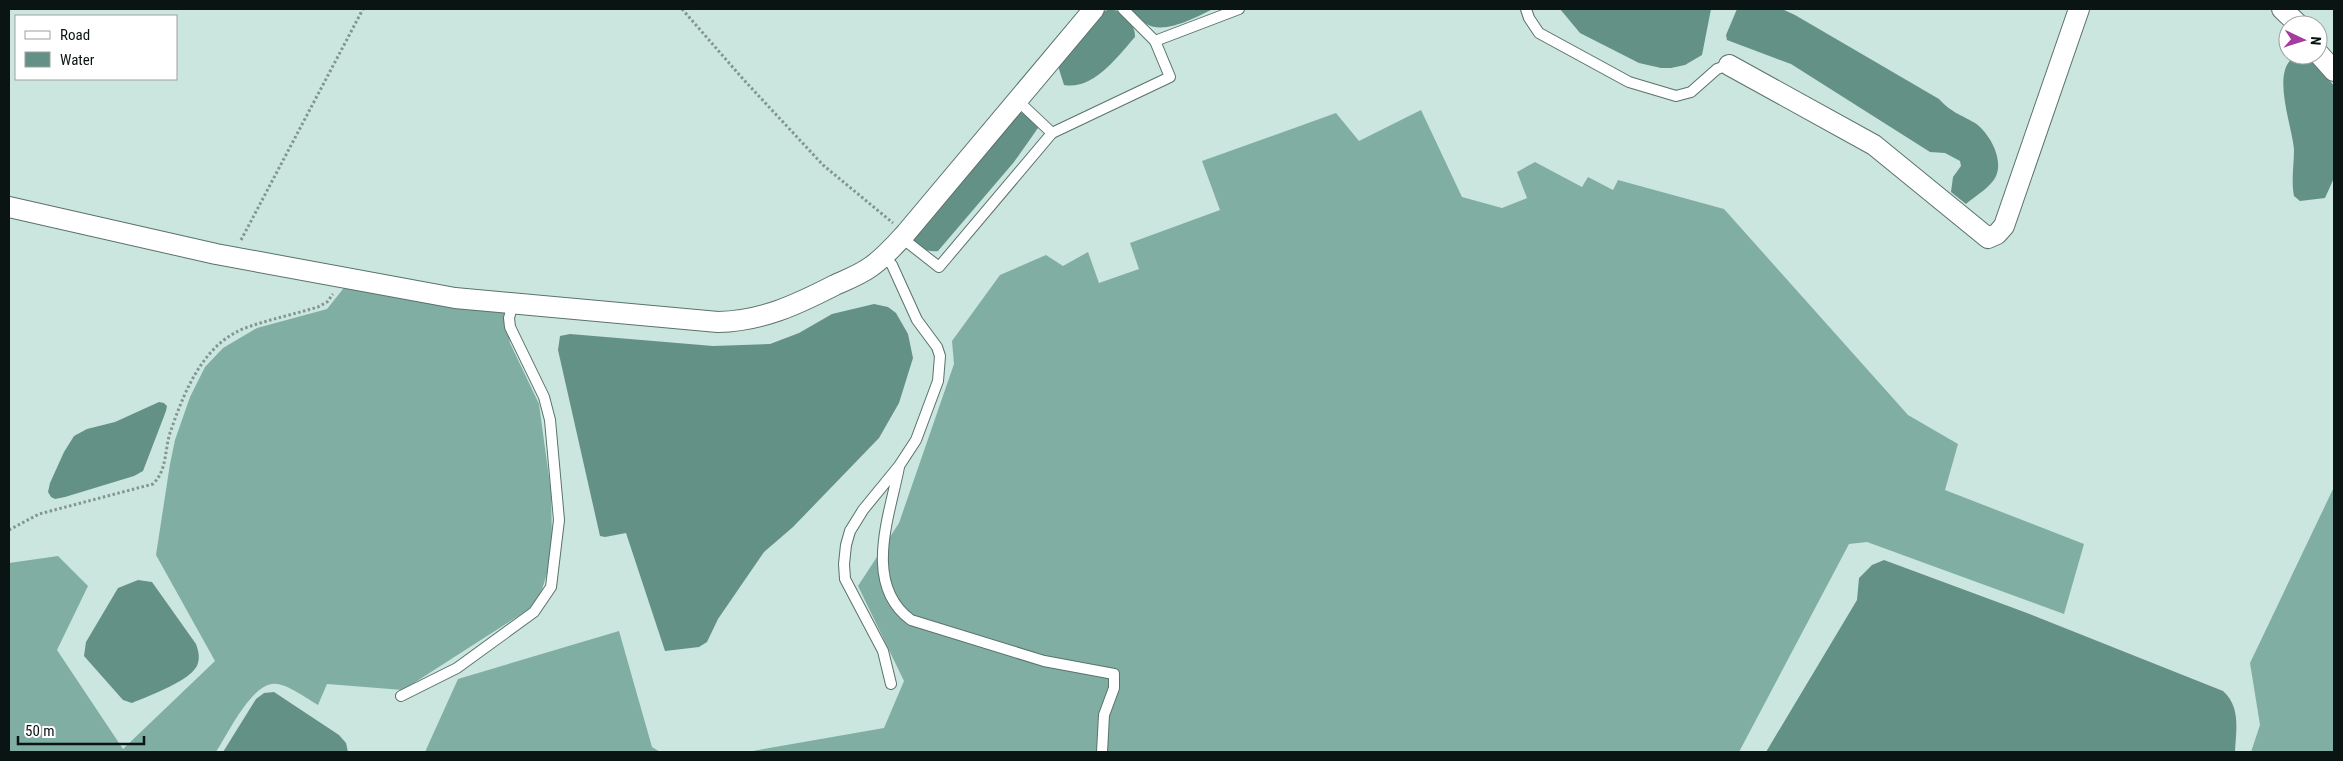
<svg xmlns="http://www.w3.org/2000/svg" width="2343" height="761" font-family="'Roboto Condensed',sans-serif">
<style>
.forest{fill:#81aea3}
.water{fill:#649186}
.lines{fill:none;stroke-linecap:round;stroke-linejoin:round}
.service-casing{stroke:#5a726c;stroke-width:12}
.minor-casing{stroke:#5a726c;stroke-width:22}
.path{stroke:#829690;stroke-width:3;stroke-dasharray:2.5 2.5;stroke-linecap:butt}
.service{stroke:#fff;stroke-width:10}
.minor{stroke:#fff;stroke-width:20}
</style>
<rect width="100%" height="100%" fill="#cbe6de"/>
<!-- forest -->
<g class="forest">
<polygon points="1421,110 1462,197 1502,208 1527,198 1517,172 1535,162 1582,187 1588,177 1613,190 1618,180 1724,209 1908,415 1958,444 1945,490 2084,544 2064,614 1867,542 1849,544 1739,752 747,752 884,728 904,681 858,586 899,523 954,364 952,341 1000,275 1046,255 1063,266 1088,252 1099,283 1139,269 1130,243 1220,210 1202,161 1336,113 1359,141"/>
<path d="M 347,284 L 504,307 L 510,343 L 539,404 L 551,492 L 552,541 L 548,570 L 540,596 L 532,607 L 403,690 L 327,684 L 318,705 C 308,699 288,685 277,684 C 253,680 228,734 216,752 L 9,752 L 9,563 L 58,556 L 88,586 L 57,650 L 123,749 L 215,661 L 156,555 L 170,464 L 175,440 L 190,397 L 205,367 L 223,348 L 257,328 L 327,309 Z"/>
<polygon points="2334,487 2334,752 2251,752 2260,725 2250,663"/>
<polygon points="619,631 652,747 660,752 425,752 458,679"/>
</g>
<!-- water -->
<g class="water">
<path d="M 1110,9 C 1122,10 1136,24 1135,37 C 1117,57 1094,90 1064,85 L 1058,66 L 1097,14 Z"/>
<path d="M 1131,9 L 1213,9 C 1196,17 1163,36 1145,23 C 1140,20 1135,14 1131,9 Z"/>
<polygon points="1560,9 1711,9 1702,55 1685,65 1671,68 1661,68 1639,63 1580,33"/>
<path d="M 1737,9 L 1782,9 L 1795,15 L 1939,99 C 1952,113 1960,114 1975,123 C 1990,133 2007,164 1993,181 C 1986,190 1974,197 1966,204 L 1951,192 L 1953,177 L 1961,166 L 1960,161 L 1945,153 L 1930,152 L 1791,64 L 1727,40 L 1726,35 Z"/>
<path d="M 2300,55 L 2311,56 L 2334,86 L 2334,178 L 2325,198 L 2300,201 L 2294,196 C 2291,181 2294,165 2294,150 C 2293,127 2267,63 2300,55 Z"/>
<path d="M 1020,112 L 1033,119 L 1038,128 L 1014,162 L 938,251 C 928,252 918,249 913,240 Z"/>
<polygon points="874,304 888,307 896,313 908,334 913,358 899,403 879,438 793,527 764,552 718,619 707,642 699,647 665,651 626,533 605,537 600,536 558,350 560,336 570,334 713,346 770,344 799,333 832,314"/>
<polygon points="159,402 164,403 167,406 166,411 143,471 134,476 65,497 55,499 51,497 48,492 50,483 64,452 74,436 87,429 115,422"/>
<path d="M 1884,560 L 2027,613 L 2223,691 C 2241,707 2236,730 2235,752 L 1766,752 L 1857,600 L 1859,578 L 1872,565 Z"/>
<path d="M 138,580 L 152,582 L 196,644 C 198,650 200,656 198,663 C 194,680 148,696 132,703 L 123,700 L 84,656 L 86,642 L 118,588 Z"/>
<polygon points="274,692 339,735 346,743 348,752 223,752 256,699 264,693"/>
</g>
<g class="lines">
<defs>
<g id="service">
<polyline points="1526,9 1529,18 1539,33 1629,82 1676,96 1691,92 1717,69 1729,65"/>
<polyline points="1155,41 1239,9"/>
<polyline points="1052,133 1170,77 1155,41 1123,9"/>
<polyline points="902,238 939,267 1052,133 1017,100"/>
<polyline points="884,256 892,265 917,320 937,347 940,356 938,381 916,440 899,466 863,510 850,531 846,545 844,564 845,579 883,651 891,684"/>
<path d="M 899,467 C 890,515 862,584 911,620 L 1044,661 L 1114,674 L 1114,688 L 1104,715 L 1102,752"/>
<polyline points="401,696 457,668 534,612 551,587 559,520 550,420 544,397 510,327 509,318 513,303"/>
</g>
<g id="minor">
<polyline points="2282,9 2299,25"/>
<polyline points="2318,53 2334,71"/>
<polyline points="1729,65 1874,145 1988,238 1997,234 2004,226 2079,9"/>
<path d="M 9,207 L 216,254 L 455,298 L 718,322 C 762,321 796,305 835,285 C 846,280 859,275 869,268 C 883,259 895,245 906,233 L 1094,9"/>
</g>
</defs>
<!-- service casing -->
<use href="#service" class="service-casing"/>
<!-- minor casing -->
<use href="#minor" class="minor-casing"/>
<!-- path -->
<g class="path">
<polyline points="682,9 743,79 823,165 893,223"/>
<polyline points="241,240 363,9"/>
<path d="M 9,530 L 39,514 L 153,484 C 168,469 164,449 171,430 C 185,390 204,342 248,327 C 271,319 295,314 318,307 L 327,302 L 333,294"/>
</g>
<!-- service -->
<use href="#service" class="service"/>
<!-- minor -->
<use href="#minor" class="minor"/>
</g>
<!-- border -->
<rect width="2343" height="761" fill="none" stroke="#0a1412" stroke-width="20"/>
<!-- legend -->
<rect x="15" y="15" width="162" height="65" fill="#ffffff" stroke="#9da1a0"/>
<rect x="25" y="31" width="25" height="8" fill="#ffffff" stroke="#9da1a0"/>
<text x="60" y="40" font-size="15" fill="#0a1412">Road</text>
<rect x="25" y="52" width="25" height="15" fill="#649186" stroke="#9da1a0"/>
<text x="60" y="65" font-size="15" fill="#0a1412">Water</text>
<!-- north arrow -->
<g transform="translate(2303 40) rotate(94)"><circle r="24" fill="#ffffff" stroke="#9da1a0"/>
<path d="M0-4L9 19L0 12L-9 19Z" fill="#a53c9f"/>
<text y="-8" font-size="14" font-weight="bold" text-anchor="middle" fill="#0a1412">N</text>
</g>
<!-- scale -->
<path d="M18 736v8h126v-8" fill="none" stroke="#0a1412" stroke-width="2.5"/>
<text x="25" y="736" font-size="15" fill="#0a1412" stroke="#ffffff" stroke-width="4" paint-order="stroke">50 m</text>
</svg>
